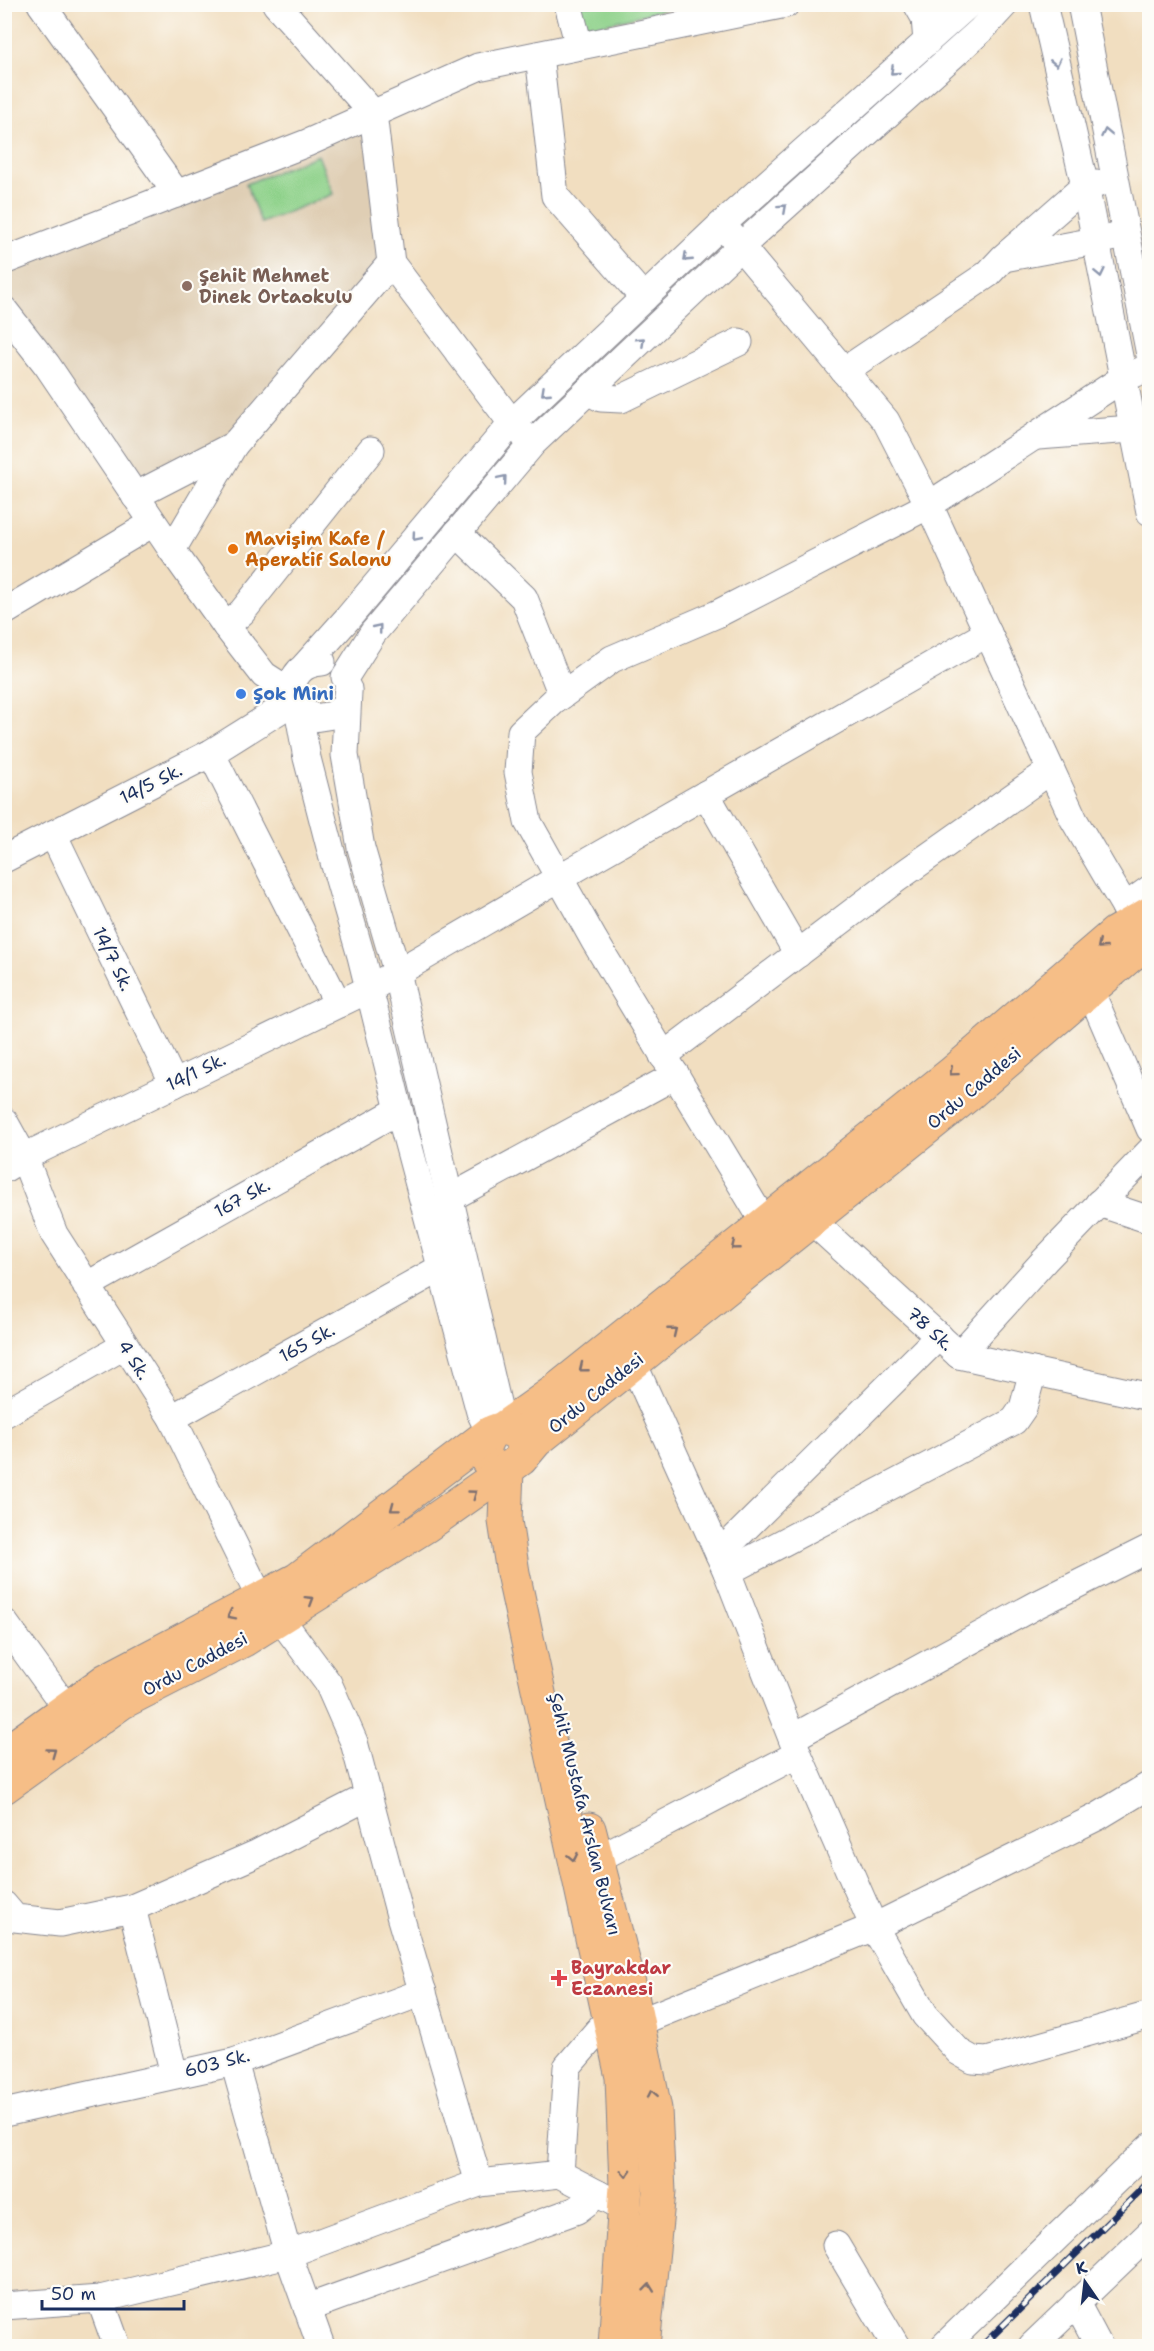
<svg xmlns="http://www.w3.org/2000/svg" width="1154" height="2351" font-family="'Shantell Sans',sans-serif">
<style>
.built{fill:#dfceb4}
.green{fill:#8ed18a;stroke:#548074;stroke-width:1.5}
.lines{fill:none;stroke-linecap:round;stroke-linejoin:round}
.minor-casing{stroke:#86868f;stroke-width:29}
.major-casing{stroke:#86868f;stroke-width:35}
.minor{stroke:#fff;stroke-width:27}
.major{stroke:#f6be87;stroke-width:33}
.rail-casing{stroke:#1b2f5e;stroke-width:7}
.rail{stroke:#fdfcf7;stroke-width:4.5;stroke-dasharray:14;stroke-linecap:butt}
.oneway{stroke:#8d97ae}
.oneway2{stroke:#7e6f70}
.education-dot{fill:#8d6e63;stroke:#fdfcf7;stroke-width:2}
.food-dot{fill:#e8710a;stroke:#fdfcf7;stroke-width:2}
.shop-dot{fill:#3f7fe0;stroke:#fdfcf7;stroke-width:2}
.health-dot{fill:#e0444e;stroke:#fdfcf7;stroke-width:2}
.labels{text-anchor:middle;stroke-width:4.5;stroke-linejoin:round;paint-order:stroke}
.education-label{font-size:18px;font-weight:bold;fill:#785e54;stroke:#fdfcf7;text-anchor:start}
.food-label{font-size:18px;font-weight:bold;fill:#c56008;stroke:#fdfcf7;text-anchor:start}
.shop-label{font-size:18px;font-weight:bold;fill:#366cbe;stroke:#fdfcf7;text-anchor:start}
.street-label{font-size:18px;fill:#1b2f5e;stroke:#fdfcf7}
.health-label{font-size:18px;font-weight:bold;fill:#be3a42;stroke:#fdfcf7;text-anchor:start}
</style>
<rect width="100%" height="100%" fill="#fdfcf7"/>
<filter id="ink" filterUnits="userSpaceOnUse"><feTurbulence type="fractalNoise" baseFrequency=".0167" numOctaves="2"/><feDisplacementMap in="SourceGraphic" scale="12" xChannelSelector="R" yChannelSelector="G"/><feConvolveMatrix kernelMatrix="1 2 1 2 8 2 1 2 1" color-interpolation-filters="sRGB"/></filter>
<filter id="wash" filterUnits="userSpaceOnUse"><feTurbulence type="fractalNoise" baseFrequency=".008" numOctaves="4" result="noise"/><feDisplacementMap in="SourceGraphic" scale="24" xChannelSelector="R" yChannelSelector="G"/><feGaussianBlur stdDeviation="1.35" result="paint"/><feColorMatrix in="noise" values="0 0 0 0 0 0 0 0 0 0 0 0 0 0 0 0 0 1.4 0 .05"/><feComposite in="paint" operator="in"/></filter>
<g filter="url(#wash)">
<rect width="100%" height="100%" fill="#f1dec0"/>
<!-- built -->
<polygon class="built" points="373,113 391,263 234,445 135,496 5,310 5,261"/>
<!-- green -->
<g class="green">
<polygon points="577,5 683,5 593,27 582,22"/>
<polygon points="318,155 333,194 261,223 246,184"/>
</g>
</g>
<g filter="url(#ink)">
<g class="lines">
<defs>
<g id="minor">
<polyline points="41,4 177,194"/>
<polyline points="276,4 373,113 391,263 512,423 524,435"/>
<polyline points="568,4 579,46"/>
<polyline points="917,4 925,18 927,42"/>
<polyline points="1043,4 1085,186 1150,512"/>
<polyline points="1081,4 1150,355"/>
<polyline points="539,55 555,196 644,298"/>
<polyline points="730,234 886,421 929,505 1074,820 1134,922"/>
<polyline points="1004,258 1111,238"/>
<polyline points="4,261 307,143 478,67 786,4"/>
<polyline points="4,310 47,365 172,550 226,626 264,675 292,693 298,708 314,718 333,715 341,709 346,702 348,689"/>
<polyline points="844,371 988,274 1003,258 1085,186 1097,184"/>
<polyline points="588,391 601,398 621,399 739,342"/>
<polyline points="1038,436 1132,429"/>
<polyline points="135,496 234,445 391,263"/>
<polyline points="457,533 524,598 562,695"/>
<polyline points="172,550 234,445"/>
<polyline points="4,612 153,523"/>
<polyline points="226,626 242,612 371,450"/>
<polyline points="305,666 348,618 512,423 722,224 969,4"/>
<polyline points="345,677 373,633 533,443 741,246 981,30 1005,4"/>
<polyline points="348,692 345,755 361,848 397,972 503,1428"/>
<path d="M 292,693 C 292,674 303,663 322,662"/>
<polyline points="298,708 307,758 332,855 361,956 399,1110 480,1412 490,1433"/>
<polyline points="211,753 338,1004"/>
<polyline points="706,794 798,954"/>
<polyline points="53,834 174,1084"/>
<polyline points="4,859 211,753 294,701"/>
<polyline points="1125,907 1150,889"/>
<polyline points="1090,990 1150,1129"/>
<polyline points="663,1056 895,880 1051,770"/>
<polyline points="4,1121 24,1157 54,1234 172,1418 261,1600 280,1618 328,1683 354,1742 401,1919 479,2183"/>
<polyline points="4,1169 24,1157 369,989 559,878 988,633"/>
<polyline points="450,1198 676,1075"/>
<polyline points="1099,1203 1150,1220"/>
<polyline points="798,1204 811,1220 959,1355 1150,1397"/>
<polyline points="776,1238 764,1222 594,940 528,822 518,772 521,732 554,701 612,659 717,614 929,505 1122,379 1150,367"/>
<polyline points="86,1286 399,1110"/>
<polyline points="959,1355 1045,1260 1150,1151"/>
<polyline points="633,1363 727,1572 798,1754 874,1927 637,2023"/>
<polyline points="4,1414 124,1346"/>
<polyline points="172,1418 441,1268"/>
<polyline points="719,1554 939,1336"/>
<polyline points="727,1572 1014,1421 1023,1408 1033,1371"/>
<polyline points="4,1622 67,1709"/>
<polyline points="792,1738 1036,1605 1150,1548"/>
<polyline points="1150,1785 1097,1817 874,1927 925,2015 959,2052 973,2060 987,2061 1150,2015"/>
<polyline points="597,1859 798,1754"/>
<polyline points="4,1905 15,1918 60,1923 132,1908 258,1853 367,1797"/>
<polyline points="132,1908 174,2074"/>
<polyline points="234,2062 288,2254 321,2346"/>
<polyline points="4,2113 234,2062 423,1992"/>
<polyline points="560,2174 567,2067 609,2018"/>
<polyline points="836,2245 896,2346"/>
<polyline points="100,2299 117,2346"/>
<polyline points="1076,2303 1099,2346"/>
<polyline points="4,2306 100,2299 288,2254 479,2183 560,2174 625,2208"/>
<polyline points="307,2308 577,2210 598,2194"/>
<polyline points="944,2346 1150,2147"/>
<polyline points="1032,2346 1150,2233"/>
</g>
<g id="major">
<polyline points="503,1428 555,1391 951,1074 1115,933 1150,913"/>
<path d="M 524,1451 C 522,1431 506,1424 490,1433 L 483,1449 C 485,1463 493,1468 507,1470 L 505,1521 L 513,1573 L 622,2077 L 626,2186 L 615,2346"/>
<polyline points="4,1754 106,1680 298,1579 490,1433"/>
<polyline points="4,1787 121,1703 244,1640 426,1526 521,1459 536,1441 968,1095 1131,955 1150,944"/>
<polyline points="589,1829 631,1991 655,2109 659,2192 643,2346"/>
</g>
</defs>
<!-- minor casing -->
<use href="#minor" class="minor-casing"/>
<!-- major casing -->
<use href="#major" class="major-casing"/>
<!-- minor -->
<use href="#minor" class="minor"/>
<!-- major -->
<use href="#major" class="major"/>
<defs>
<polyline id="rail" points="982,2346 1150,2181"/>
</defs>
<!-- rail casing -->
<use href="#rail" class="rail-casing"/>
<!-- rail -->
<use href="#rail" class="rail"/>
</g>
<!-- one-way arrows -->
<defs><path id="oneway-chevron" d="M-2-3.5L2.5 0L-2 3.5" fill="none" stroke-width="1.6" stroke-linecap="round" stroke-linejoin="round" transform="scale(1.5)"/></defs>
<g class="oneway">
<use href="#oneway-chevron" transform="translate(1056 62) rotate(77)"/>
<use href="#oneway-chevron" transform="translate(894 71) rotate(138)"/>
<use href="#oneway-chevron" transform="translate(1106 133) rotate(-101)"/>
<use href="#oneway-chevron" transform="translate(783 208) rotate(-42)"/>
<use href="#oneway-chevron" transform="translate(687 258) rotate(137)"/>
<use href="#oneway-chevron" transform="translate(1100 273) rotate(78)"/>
<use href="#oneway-chevron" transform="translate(641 341) rotate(-43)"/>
<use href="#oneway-chevron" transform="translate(545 392) rotate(137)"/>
<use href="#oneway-chevron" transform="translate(503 479) rotate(-50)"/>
<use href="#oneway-chevron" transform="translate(416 537) rotate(130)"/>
<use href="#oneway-chevron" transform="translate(378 628) rotate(-51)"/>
</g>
<g class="oneway2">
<use href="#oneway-chevron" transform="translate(1101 945) rotate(139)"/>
<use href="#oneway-chevron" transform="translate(953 1072) rotate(140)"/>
<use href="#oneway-chevron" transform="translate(735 1246) rotate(141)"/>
<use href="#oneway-chevron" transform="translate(673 1331) rotate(-39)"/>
<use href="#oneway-chevron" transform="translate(583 1368) rotate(141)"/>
<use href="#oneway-chevron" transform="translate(473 1494) rotate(-36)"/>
<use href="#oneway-chevron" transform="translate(394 1508) rotate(143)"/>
<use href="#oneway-chevron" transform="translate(310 1600) rotate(-32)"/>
<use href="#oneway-chevron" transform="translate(231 1615) rotate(153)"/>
<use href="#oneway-chevron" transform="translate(52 1752) rotate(-36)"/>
<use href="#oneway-chevron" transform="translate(573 1857) rotate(78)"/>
<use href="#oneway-chevron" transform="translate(652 2094) rotate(-101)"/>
<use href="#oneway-chevron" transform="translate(626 2173) rotate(88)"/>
<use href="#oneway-chevron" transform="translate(649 2288) rotate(-84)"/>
</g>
</g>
<!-- markers -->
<circle class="education-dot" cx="187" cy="286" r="6"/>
<circle class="food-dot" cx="233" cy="549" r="6"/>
<circle class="shop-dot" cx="241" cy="694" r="6"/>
<path class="health-dot" d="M556 1969h6v6h6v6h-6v6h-6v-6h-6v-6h6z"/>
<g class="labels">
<!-- education labels -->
<g class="education-label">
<text x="199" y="282">Şehit Mehmet<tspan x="199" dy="21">Dinek Ortaokulu</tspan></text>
</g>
<!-- food labels -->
<g class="food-label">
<text x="245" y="545">Mavişim Kafe /<tspan x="245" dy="21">Aperatif Salonu</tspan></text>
</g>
<!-- shop labels -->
<g class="shop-label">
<text x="253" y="700">Şok Mini</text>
</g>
<!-- street labels -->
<g class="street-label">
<text transform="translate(151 784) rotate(-27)" y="6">14/5 Sk.</text>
<text transform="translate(113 959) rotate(64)" y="6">14/7 Sk.</text>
<text transform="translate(196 1072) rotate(-26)" y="6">14/1 Sk.</text>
<text transform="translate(974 1088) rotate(-40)" y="6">Ordu Caddesi</text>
<text transform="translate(242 1198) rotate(-29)" y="6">167 Sk.</text>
<text transform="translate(930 1329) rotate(42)" y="6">78 Sk.</text>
<text transform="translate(307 1343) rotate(-29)" y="6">165 Sk.</text>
<text transform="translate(134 1360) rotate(57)" y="6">4 Sk.</text>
<text transform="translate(596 1393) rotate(-39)" y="6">Ordu Caddesi</text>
<text transform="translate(195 1664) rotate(-28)" y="6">Ordu Caddesi</text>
<text transform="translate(585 1814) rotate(76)" y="6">Şehit Mustafa Arslan Bulvarı</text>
<text transform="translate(217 2063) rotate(-14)" y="6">603 Sk.</text>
</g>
<!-- health labels -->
<g class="health-label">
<text x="571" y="1974">Bayrakdar<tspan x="571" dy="21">Eczanesi</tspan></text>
</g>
</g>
<!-- margin -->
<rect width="1154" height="2351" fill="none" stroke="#fdfcf7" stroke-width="24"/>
<!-- north arrow -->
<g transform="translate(1085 2282) rotate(346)" stroke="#fdfcf7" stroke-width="4.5" paint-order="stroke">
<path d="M0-4.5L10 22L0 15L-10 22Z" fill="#1b2f5e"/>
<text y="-9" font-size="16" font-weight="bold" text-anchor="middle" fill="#1b2f5e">K</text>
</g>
<!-- scale -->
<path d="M42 2300v9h142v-9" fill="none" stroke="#1b2f5e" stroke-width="3"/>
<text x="51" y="2300" font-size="18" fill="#1b2f5e" stroke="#fdfcf7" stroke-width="4.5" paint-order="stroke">50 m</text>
</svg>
